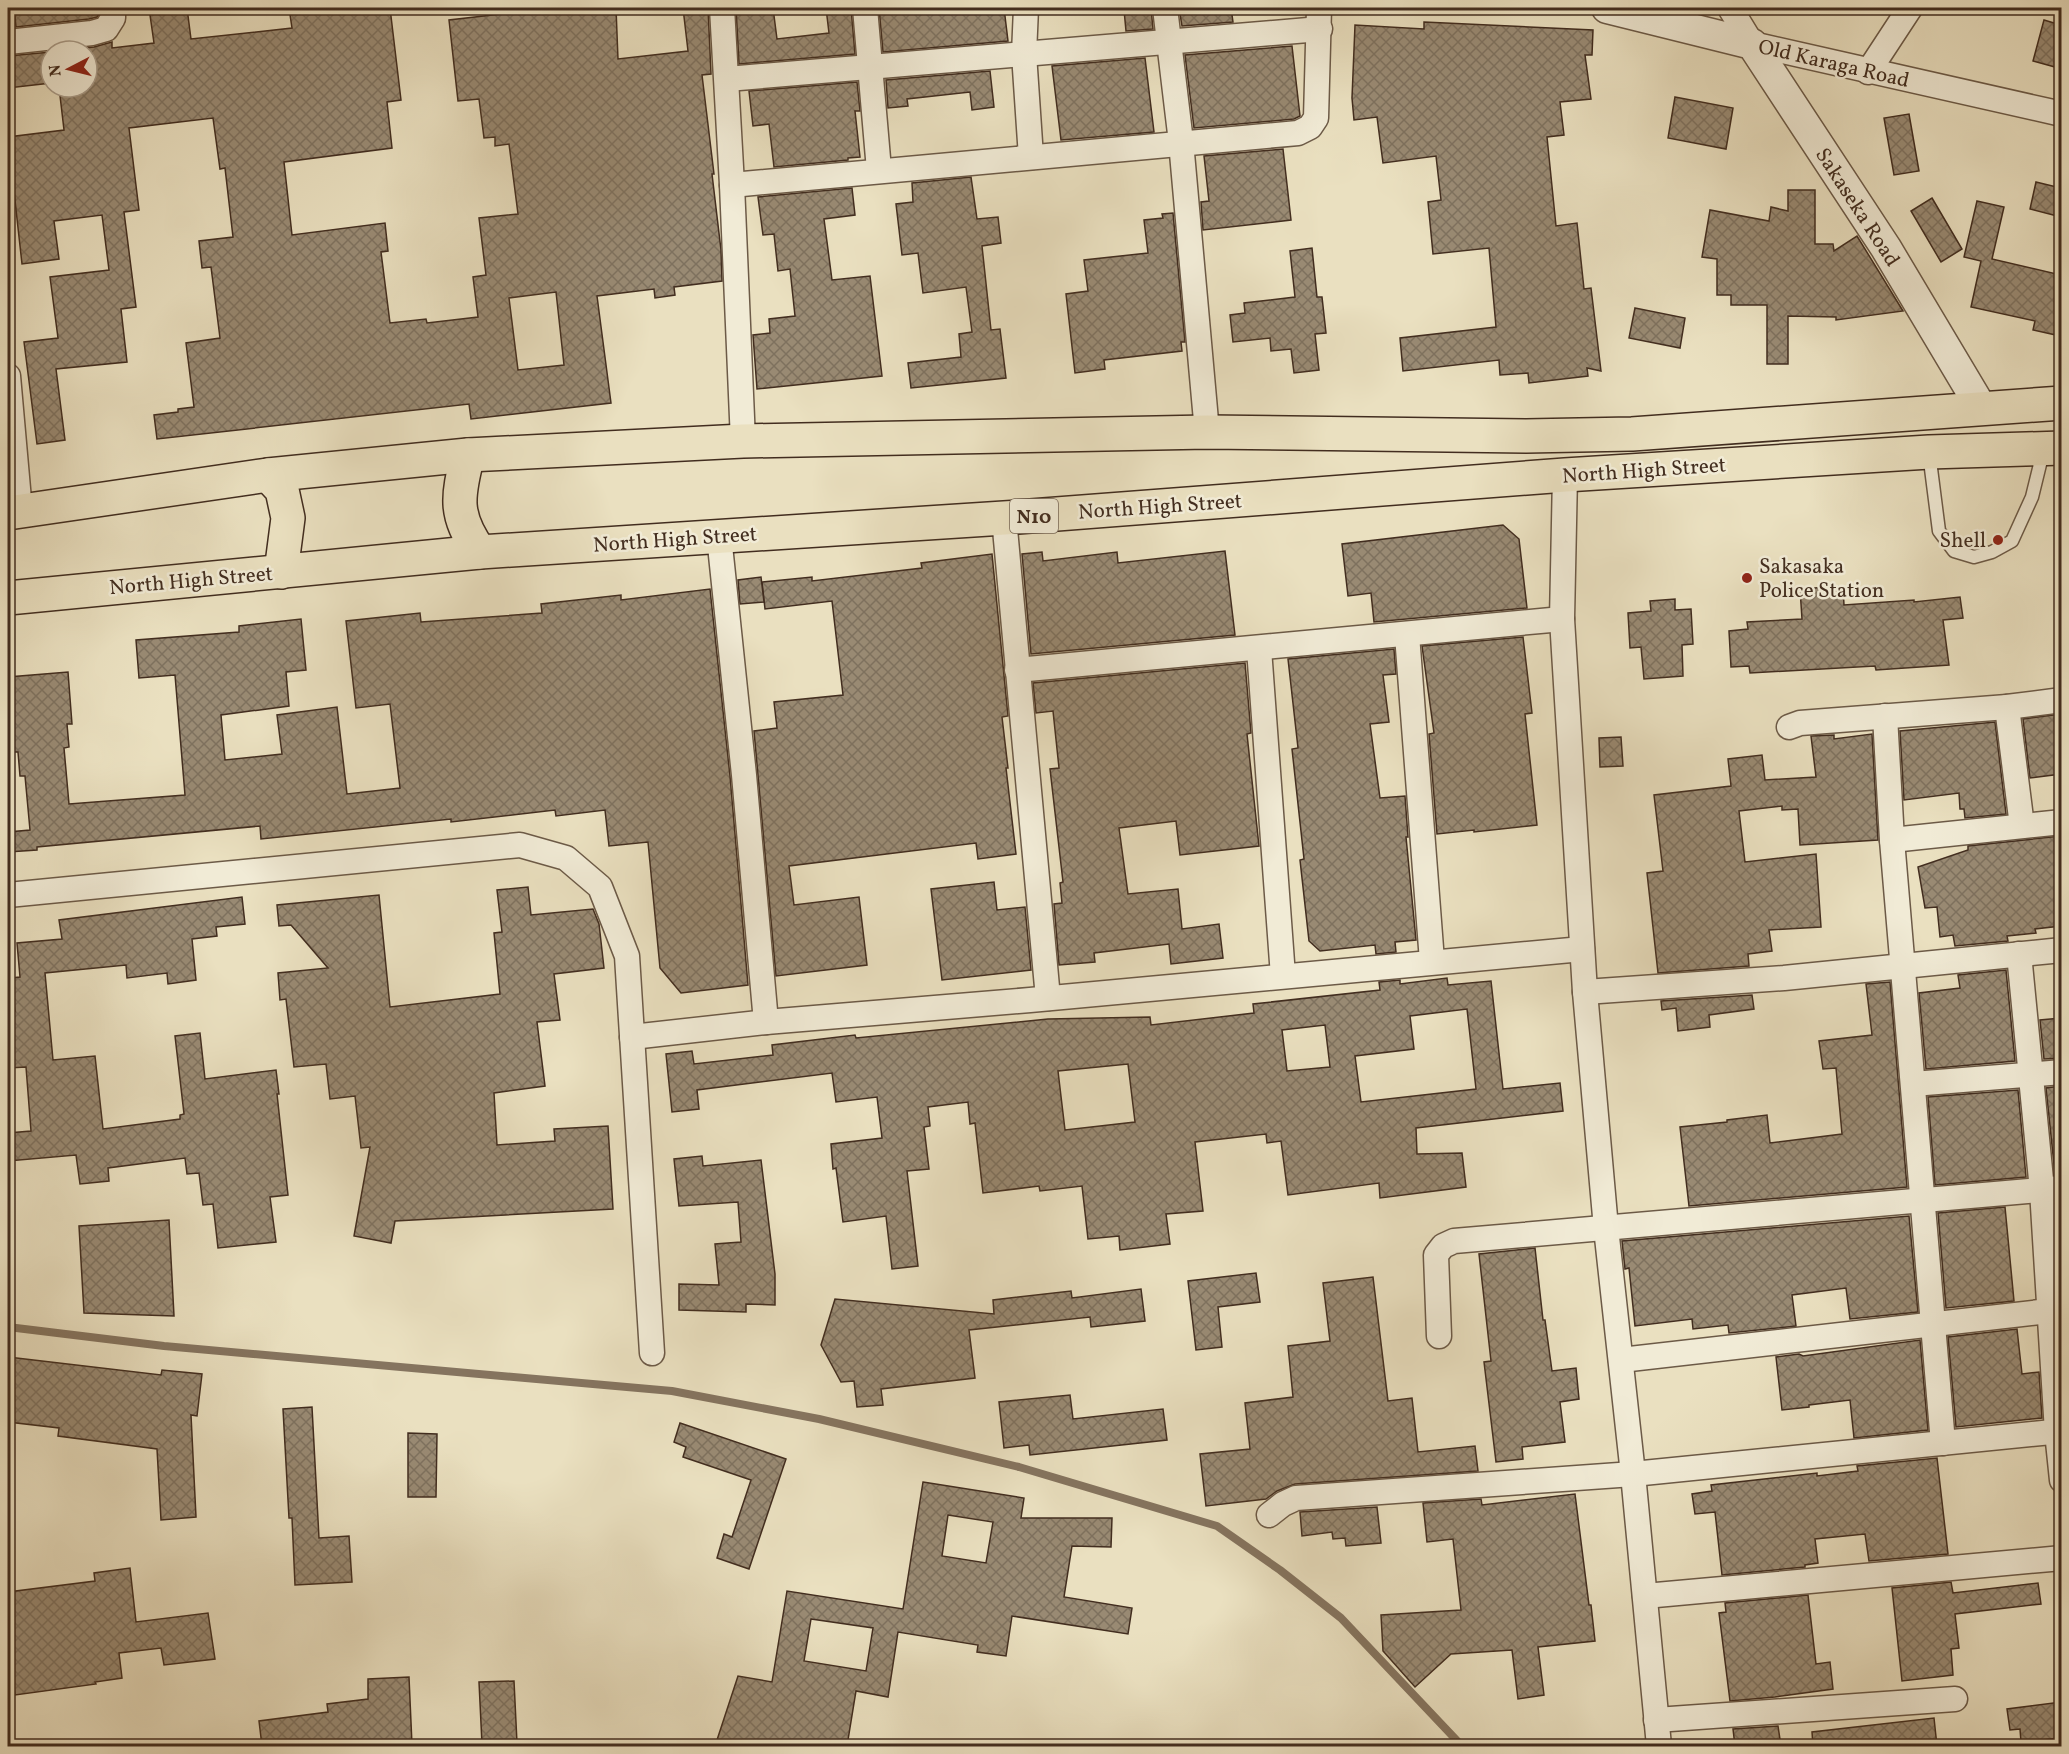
<svg xmlns="http://www.w3.org/2000/svg" width="2069" height="1754" font-family="Vollkorn,serif">
	<style>
		.lines { fill: none; stroke-linecap: round; stroke-linejoin: round }
		.stream { stroke: #85745f; stroke-width: 8 }
		.building { fill: url(#building-cross-hatch); stroke: #422d1f; stroke-width: 1.5; fill-rule: evenodd }
		.service-casing { stroke: #6c5a47; stroke-width: 15 }
		.minor-casing { stroke: #6c5a47; stroke-width: 27 }
		.tertiary-casing { stroke: #6c5a47; stroke-width: 33 }
		.trunk-casing { stroke: #422d1f; stroke-width: 36 }
		.service { stroke: #f1ebd6; stroke-width: 12 }
		.minor { stroke: #f1ebd6; stroke-width: 24 }
		.tertiary { stroke: #f1ebd6; stroke-width: 30 }
		.trunk { stroke: #eae0c0; stroke-width: 33 }
		.poi-dot { fill: #8f2418; stroke: #f1ebd6; stroke-width: 2 }
		.labels { text-anchor: middle; stroke-width: 5; stroke-linejoin: round; paint-order: stroke }
		.shield { fill: #f1ebd6; stroke: #766656; stroke-width: 1.5 }
		.shield-label { font-size: 20px; font-weight: bold; fill: #422d1f }
		.street-label { font-size: 21px; fill: #422d1f; stroke: #f1ebd6 }
		.poi-label { font-size: 21px; fill: #422d1f; stroke: #f1ebd6; text-anchor: end }
	</style>
	<defs>
		<pattern id="building-cross-hatch" width="8" height="8" patternUnits="userSpaceOnUse" patternTransform="scale(1.5)"><rect width="8" height="8" fill="#998a73"/><path d="M0 0l8 8M0 8l8-8" fill="none" stroke="#7e715e"/></pattern>
	</defs>
	<rect width="100%" height="100%" fill="#eae0c0"/>
	<filter id="stains"><feTurbulence type="fractalNoise" baseFrequency=".00333" numOctaves="4"/><feColorMatrix values="0 0 0 0 .2 0 0 0 0 .09 0 0 0 0 .02 0 0 0 .5 -.17"/></filter>
	<radialGradient id="worn" r=".72"><stop offset=".6" stop-color="#630" stop-opacity="0"/><stop offset="1" stop-color="#630" stop-opacity=".3"/></radialGradient>
	<g class="lines">
		<polyline class="stream" points="8,1327 164,1346 672,1391 819,1419 1019,1467 1217,1526 1280,1570 1341,1618 1462,1746"/>
	</g>
	<g class="building">
		<polygon points="14,8 98,8 99,14 97,17 89,19 16,27"/>
		<path d="M149,8H187L191,39L292,28L289,8H390L401,100L387,102L392,148L284,162L292,235L385,223L388,251L381,252L390,323L426,319L427,323L478,317L473,277L486,275L479,218L518,214L509,144L495,146V137L484,138L479,99L458,101L449,20L555,8H616L618,59L688,51L683,8H708L711,74L702,75L714,174H712L721,250L722,281L674,287L675,295L655,298L654,289L597,296L611,403L471,419L469,404L157,439L154,415L178,412V409L194,407L186,343L220,338L211,267L202,268L199,241L233,237L225,168L220,169L213,118L129,128L139,210L124,212L136,307L121,309L127,362L56,369L65,440L37,444L24,342L58,338L50,277L109,270L102,215L54,221L59,259L22,264L8,137L64,130L59,87H87V51H58L94,47L112,42V48L154,43ZM556,292L564,365L518,370L509,298Z"/>
		<polygon points="736,8 773,8 777,39 829,33 826,8 851,8 855,54 739,64"/>
		<polygon points="879,8 1004,8 1008,41 883,52"/>
		<polygon points="1133,8 1151,8 1153,29 1126,31 1124,10 1133,9"/>
		<polygon points="1179,8 1231,8 1233,22 1182,26"/>
		<polygon points="2044,20 2061,25 2061,43 2055,67 2033,61"/>
		<polygon points="1424,22 1593,30 1592,55 1585,55 1591,99 1560,102 1564,135 1547,137 1556,226 1577,223 1584,289 1591,288 1601,371 1587,368 1588,376 1529,383 1528,373 1500,375 1499,360 1403,371 1400,338 1496,327 1489,248 1433,254 1428,202 1441,200 1436,156 1383,163 1377,117 1354,120 1352,98 1355,25 1424,29"/>
		<polygon points="1292,46 1300,116 1294,119 1194,128 1185,55"/>
		<polygon points="51,52 51,83 8,88 8,56"/>
		<polygon points="1145,58 1154,132 1061,140 1052,66"/>
		<polygon points="990,71 994,107 972,110 970,92 907,99 908,106 888,108 886,80"/>
		<polygon points="857,82 860,111 855,111 860,157 848,158 848,160 774,167 769,124 753,126 749,91"/>
		<polygon points="1675,97 1733,108 1726,149 1668,138"/>
		<polygon points="1909,114 1919,171 1894,175 1884,118"/>
		<polygon points="1283,149 1291,220 1203,230 1201,202 1209,201 1204,156"/>
		<polygon points="971,177 977,219 998,217 1001,243 982,246 991,330 1000,329 1006,378 911,388 908,363 961,357 959,334 972,332 966,287 923,293 918,253 902,255 896,204 913,202 912,183"/>
		<polygon points="2036,182 2061,188 2061,217 2030,209"/>
		<polygon points="852,188 855,215 824,219 832,280 870,276 882,376 757,389 753,335 770,333 769,319 795,316 790,269 778,271 774,234 763,235 758,197"/>
		<polygon points="1788,190 1815,190 1815,244 1833,244 1834,251 1857,236 1903,311 1836,320 1836,317 1788,316 1788,364 1767,364 1767,305 1731,305 1731,295 1717,295 1717,259 1702,257 1710,210 1769,221 1771,207 1788,211"/>
		<polygon points="1932,198 1962,249 1941,262 1911,211"/>
		<polygon points="1977,201 2004,207 1992,259 2061,275 2061,313 2056,335 2033,330 2035,321 1971,307 1981,261 1964,257"/>
		<polygon points="1173,213 1185,342 1181,342 1182,351 1104,360 1105,369 1075,373 1066,294 1088,291 1084,260 1148,253 1144,220 1163,218 1162,214"/>
		<polygon points="1312,248 1317,297 1322,297 1326,333 1315,334 1319,370 1294,373 1291,349 1271,351 1270,338 1233,342 1230,315 1245,313 1244,303 1295,297 1290,251"/>
		<polygon points="1635,308 1685,318 1680,348 1629,338"/>
		<polygon points="1503,525 1519,539 1527,608 1374,622 1371,593 1348,596 1342,544"/>
		<polygon points="1225,551 1235,635 1031,654 1022,554 1042,552 1043,561 1117,552 1118,563"/>
		<polygon points="992,554 1008,716 1002,717 1008,768 1006,768 1016,854 978,859 976,843 789,866 794,905 859,897 867,965 776,976 754,731 777,728 774,702 843,695 832,601 765,609 762,582 812,577 812,581 922,568 921,563"/>
		<polygon points="761,577 764,602 740,604 738,580"/>
		<polygon points="1843,586 1844,605 1914,600 1914,602 1960,597 1963,618 1943,620 1949,665 1876,670 1875,666 1750,673 1749,666 1731,667 1729,631 1748,629 1747,622 1802,619 1800,589"/>
		<polygon points="710,589 730,776 748,985 681,993 660,968 648,842 609,846 605,810 556,816 555,810 451,822 451,819 261,839 260,826 37,847 37,850 8,852 8,832 30,830 25,776 20,776 18,752 13,752 11,729 8,729 8,677 68,672 72,724 67,724 69,747 64,748 69,804 185,795 175,675 139,678 136,640 239,632 239,626 301,619 306,670 286,672 289,706 221,715 225,760 282,754 277,715 337,707 347,794 400,788 390,704 356,708 346,621 420,613 421,622 542,613 541,604 621,595 621,600"/>
		<polygon points="1675,599 1675,610 1691,609 1693,644 1682,645 1683,676 1644,679 1641,647 1630,648 1628,613 1651,611 1650,601"/>
		<polygon points="1523,637 1532,713 1525,714 1537,825 1474,832 1474,830 1437,834 1429,734 1434,733 1422,646"/>
		<polygon points="1394,649 1396,674 1383,675 1389,722 1370,724 1380,798 1405,796 1408,837 1406,837 1416,940 1395,942 1396,952 1376,954 1375,945 1320,951 1309,941 1300,860 1304,859 1292,749 1298,748 1288,659"/>
		<polygon points="1245,663 1251,733 1247,734 1259,846 1180,855 1176,821 1119,828 1128,894 1178,889 1182,929 1219,924 1223,958 1171,964 1169,944 1094,953 1095,962 1059,965 1054,904 1062,903 1060,883 1063,882 1050,769 1059,768 1053,711 1036,713 1033,683"/>
		<polygon points="2061,714 2061,774 2030,778 2023,719"/>
		<polygon points="1995,722 2006,814 1965,818 1964,809 1960,809 1959,793 1904,800 1900,731"/>
		<polygon points="1872,734 1878,840 1800,845 1798,809 1782,810 1782,806 1739,811 1745,862 1816,854 1821,927 1769,930 1772,951 1748,954 1749,966 1658,973 1647,873 1663,871 1654,795 1731,786 1728,759 1762,755 1765,780 1816,777 1811,736 1834,735 1834,739"/>
		<polygon points="1621,737 1623,766 1600,767 1599,738"/>
		<polygon points="2061,836 2061,926 2035,929 2036,933 2007,936 2008,941 1955,946 1953,935 1940,937 1937,907 1925,908 1918,867 1968,850 1968,846"/>
		<polygon points="994,882 997,910 1025,907 1031,970 942,980 931,889"/>
		<polygon points="528,887 531,915 593,909 599,924 604,968 554,974 560,1020 537,1022 545,1086 494,1093 497,1145 555,1141 554,1129 608,1126 613,1209 395,1221 391,1243 354,1236 370,1147 361,1148 355,1096 330,1099 326,1064 294,1067 286,999 280,1000 278,973 328,968 291,925 279,926 277,905 379,895 390,1007 500,994 494,933 502,932 497,890"/>
		<polygon points="242,897 245,924 216,927 217,936 192,939 196,980 168,984 167,973 127,978 126,965 45,973 53,1060 95,1056 103,1129 180,1119 180,1115 184,1114 175,1036 200,1033 205,1079 276,1070 279,1094 277,1094 288,1195 270,1197 276,1242 218,1248 213,1204 203,1205 199,1173 187,1174 185,1158 108,1168 109,1181 80,1184 76,1155 8,1161 8,1133 31,1131 26,1067 8,1068 8,1011 15,1011 11,978 20,977 17,943 62,939 59,920"/>
		<polygon points="2006,970 2015,1061 1926,1069 1919,993 1960,988 1958,975"/>
		<path d="M1447,978L1448,985L1491,981L1503,1089L1560,1083L1563,1111L1416,1128L1417,1154L1462,1153L1466,1187L1380,1198L1379,1183L1288,1195L1281,1141L1267,1143L1266,1134L1195,1142L1203,1211L1166,1214L1170,1244L1120,1250L1119,1236L1088,1239L1082,1186L1040,1191L1039,1186L983,1193L975,1123L970,1124L968,1102L928,1107L930,1126L924,1127L929,1169L907,1171L918,1266L892,1269L886,1216L843,1222L836,1168L833,1169L831,1144L882,1138L877,1097L836,1102L832,1073L697,1090L699,1109L672,1112L666,1054L692,1051L694,1064L773,1055L772,1045L855,1035L856,1038L1048,1019L1150,1017L1151,1025L1254,1013L1253,1004L1380,990L1379,982L1400,980V984ZM1467,1009L1476,1089L1361,1102L1355,1056L1414,1049L1410,1016ZM1325,1025L1330,1067L1287,1071L1282,1030ZM1128,1064L1135,1122L1065,1130L1058,1071Z"/>
		<polygon points="1890,982 1907,1187 1689,1206 1680,1127 1727,1122 1727,1120 1767,1115 1770,1143 1842,1134 1836,1068 1823,1069 1819,1041 1872,1035 1866,984"/>
		<polygon points="1752,995 1754,1009 1709,1015 1710,1027 1678,1031 1676,1008 1662,1010 1661,1001"/>
		<polygon points="2061,1018 2061,1058 2044,1059 2040,1020"/>
		<polygon points="2061,1086 2061,1174 2055,1174 2046,1088"/>
		<polygon points="2018,1090 2026,1177 1935,1185 1928,1097"/>
		<polygon points="702,1156 703,1166 761,1160 775,1274 775,1305 746,1304 746,1312 679,1310 679,1284 719,1285 715,1244 741,1242 738,1202 679,1206 674,1159"/>
		<polygon points="2061,1202 2061,1243 2060,1243 2057,1203"/>
		<polygon points="2005,1207 2014,1301 1946,1308 1938,1213"/>
		<polygon points="1909,1216 1918,1312 1850,1319 1846,1288 1792,1295 1796,1326 1729,1333 1728,1325 1693,1329 1692,1319 1635,1326 1629,1268 1625,1269 1622,1241"/>
		<polygon points="169,1220 174,1316 84,1313 79,1226"/>
		<polygon points="1535,1248 1543,1320 1545,1320 1552,1371 1576,1368 1579,1399 1560,1402 1565,1442 1522,1447 1523,1459 1496,1462 1484,1362 1491,1361 1479,1254"/>
		<polygon points="1256,1273 1260,1302 1218,1307 1222,1347 1196,1350 1188,1281"/>
		<polygon points="1373,1277 1388,1401 1412,1398 1418,1452 1475,1446 1478,1471 1295,1484 1277,1491 1266,1499 1206,1506 1200,1454 1250,1449 1245,1403 1293,1397 1288,1346 1330,1341 1323,1283"/>
		<polygon points="1141,1289 1145,1321 1091,1327 1090,1317 969,1330 975,1378 881,1389 883,1405 857,1407 854,1381 841,1382 821,1345 835,1299 994,1314 993,1300 1071,1291 1072,1298"/>
		<polygon points="2017,1329 2022,1374 2039,1372 2042,1418 1956,1427 1948,1337"/>
		<polygon points="1920,1340 1928,1430 1854,1438 1850,1400 1809,1405 1809,1407 1782,1410 1776,1357 1799,1354 1803,1356"/>
		<polygon points="8,1357 161,1375 162,1370 202,1374 197,1416 191,1415 196,1517 161,1520 157,1449 58,1436 59,1428 8,1422"/>
		<polygon points="1070,1395 1073,1419 1163,1409 1167,1440 1030,1455 1029,1445 1004,1448 999,1402"/>
		<polygon points="312,1407 319,1538 349,1536 352,1582 295,1585 292,1518 289,1518 283,1409"/>
		<polygon points="680,1423 786,1459 749,1569 717,1558 724,1534 732,1537 751,1480 683,1457 686,1447 674,1442"/>
		<polygon points="408,1433 437,1434 436,1497 408,1497"/>
		<polygon points="1937,1458 1948,1554 1869,1561 1865,1534 1815,1539 1818,1563 1805,1565 1805,1567 1722,1575 1715,1512 1695,1514 1692,1494 1712,1491 1711,1485 1817,1473 1817,1476 1858,1471 1857,1466"/>
		<path d="M923,1482L1024,1498L1021,1518H1112L1111,1547L1072,1546L1064,1597L1132,1608L1128,1634L1012,1616L1006,1656L977,1652L978,1645L898,1632L888,1697L856,1691L847,1746H715L738,1676L772,1682L787,1591L903,1609ZM948,1515L993,1522L986,1563L942,1556ZM811,1619L873,1628L866,1671L804,1661Z"/>
		<polygon points="1575,1494 1589,1605 1591,1605 1595,1641 1538,1647 1544,1695 1518,1699 1512,1650 1451,1654 1415,1687 1383,1651 1381,1615 1461,1610 1453,1539 1427,1542 1423,1503 1481,1499 1482,1505"/>
		<polygon points="1377,1507 1381,1543 1346,1546 1345,1538 1333,1539 1332,1532 1302,1536 1300,1512"/>
		<polygon points="130,1568 136,1622 208,1613 215,1659 164,1665 161,1648 119,1653 122,1678 95,1682 96,1684 15,1695 8,1643 8,1592 95,1581 94,1573"/>
		<polygon points="1951,1582 1953,1593 2038,1583 2041,1604 1955,1614 1959,1648 1951,1649 1953,1675 1902,1681 1892,1588"/>
		<polygon points="1808,1595 1816,1664 1830,1662 1833,1689 1775,1697 1730,1701 1719,1613 1726,1612 1725,1603"/>
		<polygon points="409,1677 412,1745 370,1746 370,1741 327,1746 262,1746 259,1721 328,1712 327,1704 368,1699 368,1679"/>
		<polygon points="514,1681 517,1743 482,1744 479,1682"/>
		<polygon points="2061,1702 2061,1738 2021,1742 2020,1729 2010,1730 2007,1709"/>
		<polygon points="1934,1718 1937,1746 1813,1746 1812,1732"/>
		<polygon points="1778,1726 1781,1746 1735,1746 1733,1729"/>
	</g>
	<g class="lines">
		<g class="service-casing">
			<polyline id="service" points="1929,453 1939,531 1954,551 1974,557 1992,552 2012,541 2032,497 2043,452"/>
		</g>
		<g class="minor-casing">
			<g id="minor">
				<polyline points="722,8 732,185 743,441"/>
				<polyline points="865,8 879,170"/>
				<polyline points="1026,8 1024,54 1031,157"/>
				<polyline points="1165,8 1181,142 1207,432"/>
				<polyline points="1730,8 1752,44 2062,114"/>
				<polyline points="8,42 92,33 106,29 113,18 113,8"/>
				<polyline points="1868,72 1910,8"/>
				<polyline points="727,79 1320,29"/>
				<polyline points="732,185 1298,133 1310,127 1316,118 1319,8"/>
				<polyline points="8,376 20,511"/>
				<polyline points="1565,475 1562,619 1585,992 1606,1228 1633,1474 1659,1746"/>
				<polyline points="1004,518 1048,998"/>
				<polyline points="719,536 744,775 766,1022"/>
				<polyline points="1407,635 1432,961"/>
				<polyline points="1259,649 1283,976"/>
				<polyline points="1017,670 1562,619"/>
				<polyline points="2007,707 2022,826"/>
				<polyline points="1885,716 1892,840 1943,1443"/>
				<polyline points="1789,727 1800,723 2007,707 2062,700"/>
				<polyline points="1892,840 2062,822"/>
				<polyline points="8,895 520,845 566,858 600,887 627,956 652,1353"/>
				<polyline points="2019,954 2042,1190 2057,1432 2062,1480"/>
				<polyline points="1585,992 1784,978 2062,950"/>
				<polyline points="632,1037 766,1022 1030,1000 1582,949"/>
				<polyline points="1913,1084 2062,1072"/>
				<polyline points="1439,1336 1436,1255 1443,1246 1454,1241 2062,1188"/>
				<polyline points="1621,1360 2049,1311"/>
				<polyline points="1269,1515 1283,1504 1296,1498 1633,1474 2062,1431"/>
				<polyline points="1645,1596 2062,1558"/>
				<polyline points="1656,1720 1955,1699"/>
			</g>
		</g>
		<g class="tertiary-casing">
			<polyline id="tertiary" points="1607,8 1752,44 1886,248 1982,409"/>
		</g>
		<g class="trunk-casing">
			<g id="trunk">
				<path d="M468,455C457,497 454,516 480,552"/>
				<polyline points="268,475 282,490 288,518 281,572"/>
				<polyline points="8,513 268,475 468,455 743,441 1207,432 1526,436 1632,434 2062,403"/>
				<polyline points="8,598 480,552 1004,518 1565,475 1929,452 2062,448"/>
			</g>
		</g>
		<use href="#service" class="service"/>
		<use href="#minor" class="minor"/>
		<use href="#tertiary" class="tertiary"/>
		<use href="#trunk" class="trunk"/>
	</g>
	<g class="poi-dot">
		<circle cx="1998" cy="540" r="6"/>
		<circle cx="1747" cy="578" r="6"/>
	</g>
	<g class="labels">
		<rect class="shield" x="1010" y="499" width="48" height="34" rx="4.5"/>
		<g class="shield-label">
			<text x="1034" y="523">N10</text>
		</g>
		<g class="street-label">
			<text transform="translate(1834 63) rotate(13)" y="7">Old Karaga Road</text>
			<text transform="translate(1858 207) rotate(57)" y="7">Sakaseka Road</text>
			<text transform="translate(1644 470) rotate(-4)" y="7">North High Street</text>
			<text transform="translate(1160 506) rotate(-4)" y="7">North High Street</text>
			<text transform="translate(675 539) rotate(-4)" y="7">North High Street</text>
			<text transform="translate(191 580) rotate(-5)" y="7">North High Street</text>
		</g>
		<g class="poi-label">
			<text x="1986" y="547">Shell</text>
			<text x="1759" y="573" text-anchor="start">Sakasaka<tspan x="1759" dy="24">Police Station</tspan></text>
		</g>
	</g>
	<rect width="2069" height="1754" fill="none" stroke="#eae0c0" stroke-width="30"/>
	<rect x="9" y="9" width="2051" height="1736" fill="none" stroke="#422d1f" stroke-width="3"/>
	<rect x="15" y="15" width="2039" height="1724" fill="none" stroke="#422d1f" stroke-width="1.5"/>
	<g transform="translate(69 69) rotate(263)"><circle r="28" fill="#f1ebd6" stroke="#ab9f8d" stroke-width="1.5"/>
	<path d="M0-4.5L10 22L0 15L-10 22Z" fill="#8f2418"/>
	<text y="-9" font-size="16" font-weight="bold" text-anchor="middle" fill="#422d1f">N</text>
	</g>
	<rect width="100%" height="100%" filter="url(#stains)"/>
	<rect width="100%" height="100%" fill="url(#worn)"/>
</svg>
